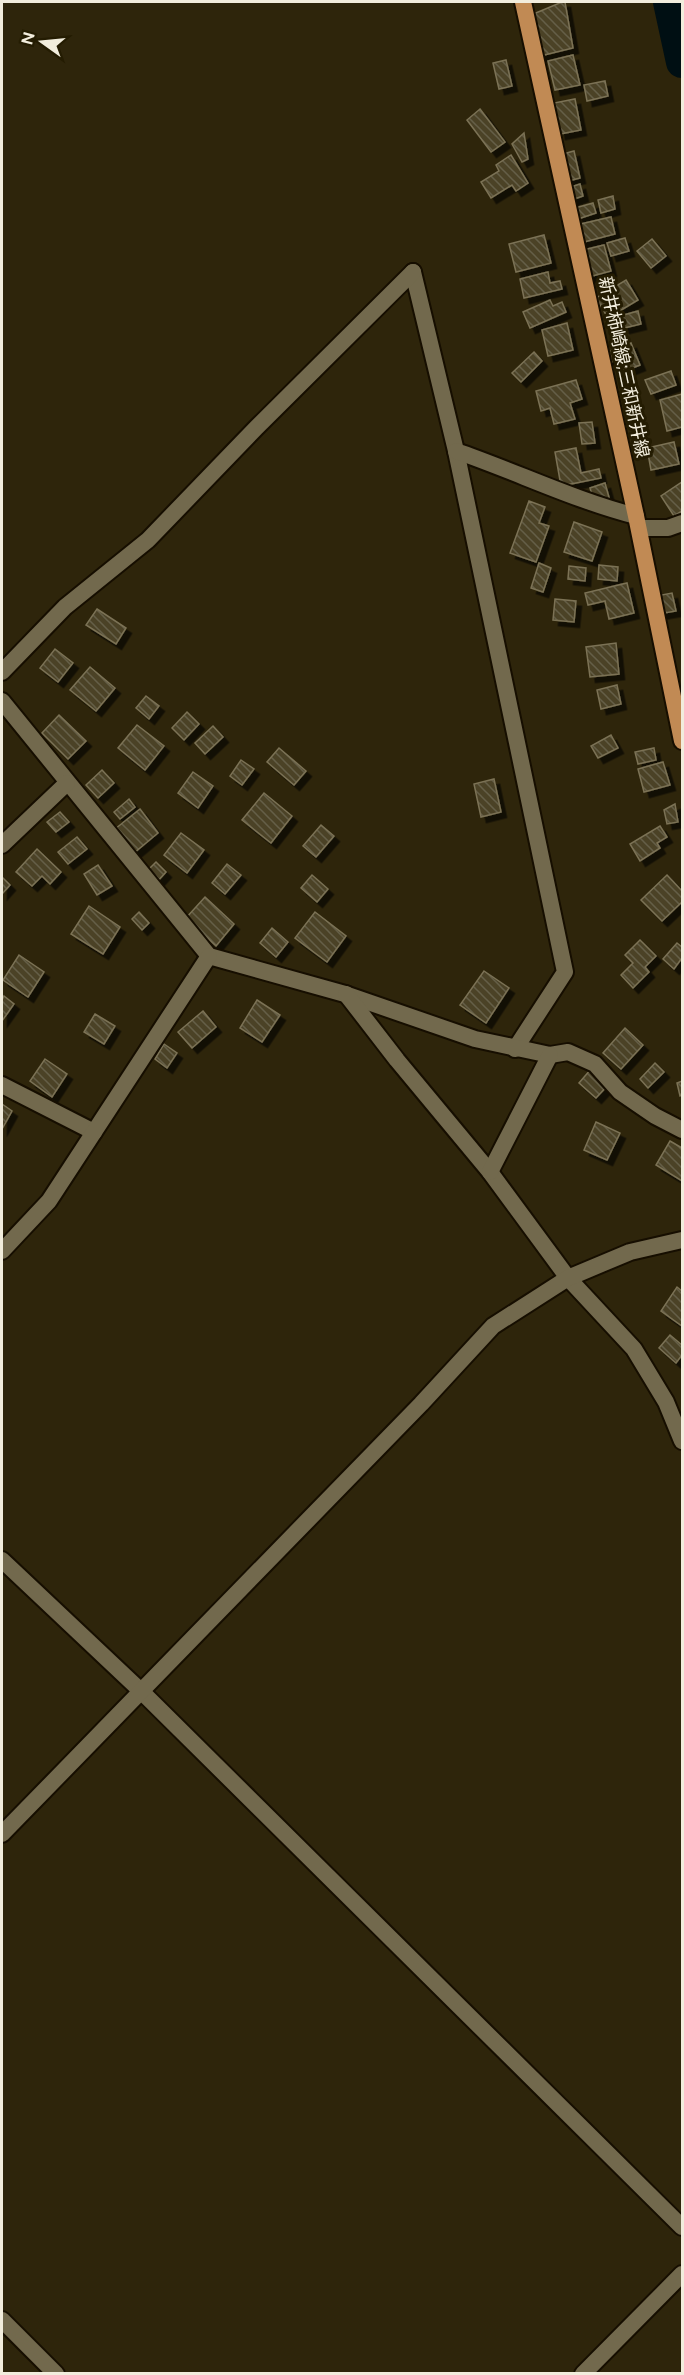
<svg xmlns="http://www.w3.org/2000/svg" width="684" height="2375" font-family="Figtree,'Noto Sans JP',sans-serif">
	<style>
		.lines { fill: none; stroke-linecap: round; stroke-linejoin: round }
		.river { stroke: #000f13; stroke-width: 32 }
		.building { fill: url(#building-back-hatch); stroke: #7b7255; stroke-width: 1.5; filter: url(#shadow) }
		.minor-casing { stroke: #160e00; stroke-width: 20 }
		.tertiary-casing { stroke: #160e00; stroke-width: 20 }
		.primary-casing { stroke: #160e00; stroke-width: 20 }
		.minor { stroke: #72694d; stroke-width: 16 }
		.tertiary { stroke: #72694d; stroke-width: 16 }
		.primary { stroke: #c18a54; stroke-width: 16 }
		.labels { text-anchor: middle; stroke-width: 6; stroke-linejoin: round; paint-order: stroke }
		.street-label { font-size: 18px; fill: #f2eddd; stroke: #241c02 }
	</style>
	<defs>
		<pattern id="building-back-hatch" width="6" height="6" patternUnits="userSpaceOnUse" patternTransform="scale(1.5)"><rect width="6" height="6" fill="#4b4228"/><path d="M-1 5l2 2M0 0l6 6M5-1l2 2" fill="none" stroke="#655e47"/></pattern>
		<filter id="shadow"><feDropShadow dx="5.5" dy="5.5" stdDeviation="0" flood-color="#0009"/></filter>
	</defs>
	<rect width="100%" height="100%" fill="#2e250b"/>
	<g class="lines">
		<polyline class="river" points="669,2 682,62"/>
	</g>
	<g class="building">
		<polygon points="562,2 565,2 573,48 540,56 531,15"/>
		<polygon points="573,55 580,85 555,90 548,61"/>
		<polygon points="506,60 512,86 499,89 493,63"/>
		<polygon points="605,81 608,96 587,101 584,85"/>
		<polygon points="575,99 581,130 560,134 554,103"/>
		<polygon points="480,109 505,142 491,152 467,120"/>
		<polygon points="524,133 528,159 522,162 512,144"/>
		<polygon points="574,151 580,178 565,182 559,155"/>
		<polygon points="511,155 528,183 516,191 512,185 491,198 481,182 499,171 496,165"/>
		<polygon points="580,184 583,196 566,202 562,190"/>
		<polygon points="613,196 615,209 601,213 598,200"/>
		<polygon points="593,203 596,213 578,219 575,208"/>
		<polygon points="611,217 615,234 580,243 576,225"/>
		<polygon points="544,235 551,263 516,272 509,244"/>
		<polygon points="625,238 629,251 611,256 607,243"/>
		<polygon points="652,239 666,256 651,268 637,251"/>
		<polygon points="604,245 611,271 585,278 579,251"/>
		<polygon points="548,272 550,283 560,281 562,289 524,298 520,279"/>
		<polygon points="626,280 638,300 608,318 596,298"/>
		<polygon points="550,300 553,306 562,302 566,312 530,328 523,312"/>
		<polygon points="638,311 641,324 624,328 620,316"/>
		<polygon points="567,323 573,350 548,356 542,330"/>
		<polygon points="631,343 640,365 625,371 620,358 607,364 603,354"/>
		<polygon points="534,352 542,361 521,382 512,373"/>
		<polygon points="671,371 676,385 651,394 645,380"/>
		<polygon points="576,380 582,399 570,403 575,419 554,424 550,408 541,411 536,391"/>
		<polygon points="682,394 682,427 667,431 660,400"/>
		<polygon points="592,422 595,443 582,444 579,423"/>
		<polygon points="674,442 679,464 651,470 647,448"/>
		<polygon points="576,448 581,473 599,469 601,478 561,486 555,452"/>
		<polygon points="682,482 682,511 674,516 661,496"/>
		<polygon points="605,483 610,501 595,505 590,488"/>
		<polygon points="529,501 545,507 539,523 549,526 536,562 510,553"/>
		<polygon points="574,522 602,532 592,561 564,552"/>
		<polygon points="539,563 551,568 543,592 531,588"/>
		<polygon points="599,565 618,567 617,581 598,579"/>
		<polygon points="569,566 586,568 585,581 568,579"/>
		<polygon points="627,583 634,613 609,619 605,601 588,605 585,593"/>
		<polygon points="672,593 676,611 659,614 656,596"/>
		<polygon points="555,599 576,601 574,622 553,620"/>
		<polygon points="97,609 126,628 116,644 86,625"/>
		<polygon points="616,643 619,674 590,677 586,647"/>
		<polygon points="55,649 73,663 58,682 40,668"/>
		<polygon points="90,667 115,688 96,711 70,690"/>
		<polygon points="617,685 621,704 601,709 597,690"/>
		<polygon points="146,696 159,706 149,719 136,708"/>
		<polygon points="187,712 199,724 184,740 172,728"/>
		<polygon points="59,715 86,741 68,759 42,733"/>
		<polygon points="137,725 164,746 145,770 118,748"/>
		<polygon points="213,726 223,737 205,754 195,743"/>
		<polygon points="611,735 618,748 598,758 591,746"/>
		<polygon points="279,748 306,771 294,785 267,762"/>
		<polygon points="654,748 656,760 638,764 635,752"/>
		<polygon points="241,760 254,769 242,785 230,776"/>
		<polygon points="663,762 670,785 644,792 638,769"/>
		<polygon points="102,770 114,783 98,798 86,785"/>
		<polygon points="193,772 213,786 198,808 178,793"/>
		<polygon points="494,779 501,812 481,817 474,784"/>
		<polygon points="264,793 292,816 271,843 242,820"/>
		<polygon points="129,799 135,807 120,819 114,812"/>
		<polygon points="675,804 678,822 667,824 664,810"/>
		<polygon points="140,809 158,833 134,853 115,829"/>
		<polygon points="60,812 69,822 56,832 47,822"/>
		<polygon points="321,825 334,836 316,857 303,846"/>
		<polygon points="660,826 667,837 657,843 660,848 640,861 630,844"/>
		<polygon points="181,833 204,850 187,873 164,855"/>
		<polygon points="77,837 87,849 68,864 58,852"/>
		<polygon points="37,849 61,872 50,884 42,876 32,886 16,872"/>
		<polygon points="156,862 166,872 156,883 145,873"/>
		<polygon points="227,864 241,875 225,894 212,883"/>
		<polygon points="98,865 112,886 97,895 84,874"/>
		<polygon points="312,875 328,889 317,902 301,888"/>
		<polygon points="667,875 682,891 682,902 662,921 641,900"/>
		<polygon points="2,877 10,885 2,894"/>
		<polygon points="205,897 234,924 216,946 186,918"/>
		<polygon points="89,906 120,927 103,954 71,934"/>
		<polygon points="139,912 149,923 142,930 132,919"/>
		<polygon points="315,912 346,936 327,962 295,938"/>
		<polygon points="272,928 288,942 276,957 260,943"/>
		<polygon points="640,940 656,956 645,967 649,972 633,988 621,975 633,963 625,955"/>
		<polygon points="677,943 682,947 682,958 674,969 663,959"/>
		<polygon points="19,955 44,972 28,997 3,980"/>
		<polygon points="484,971 509,988 486,1023 460,1005"/>
		<polygon points="4,996 14,1004 2,1021 2,1000"/>
		<polygon points="257,1000 280,1015 262,1042 240,1028"/>
		<polygon points="203,1011 216,1027 192,1048 178,1032"/>
		<polygon points="95,1014 115,1026 104,1044 84,1032"/>
		<polygon points="625,1028 643,1045 621,1069 603,1053"/>
		<polygon points="164,1044 177,1053 167,1068 155,1059"/>
		<polygon points="45,1059 67,1074 52,1097 30,1081"/>
		<polygon points="655,1063 664,1072 648,1088 640,1079"/>
		<polygon points="591,1069 609,1084 596,1098 579,1083"/>
		<polygon points="682,1081 682,1095 680,1096 677,1083"/>
		<polygon points="2,1104 12,1111 2,1129"/>
		<polygon points="596,1122 620,1133 607,1160 584,1150"/>
		<polygon points="670,1141 682,1148 682,1181 656,1165"/>
		<polygon points="677,1287 682,1291 682,1326 661,1311"/>
		<polygon points="670,1335 682,1345 682,1355 676,1363 659,1348"/>
	</g>
	<g class="lines">
		<g class="minor-casing">
			<g id="minor">
				<polyline points="413,272 456,451 565,972 515,1049"/>
				<path d="M456,451C517,472 574,500 636,516"/>
				<polyline points="639,528 668,528 682,523"/>
				<polyline points="2,672 65,607 148,540 256,428 413,272"/>
				<polyline points="2,701 209,956 345,994 475,1039 550,1055 568,1052 595,1064 620,1092 655,1116 682,1130"/>
				<polyline points="2,845 67,783"/>
				<polyline points="346,994 397,1060 490,1172 568,1278 634,1349 666,1402 682,1441"/>
				<polyline points="2,1085 94,1132"/>
				<polyline points="490,1172 550,1055"/>
				<polyline points="2,1251 49,1201 209,956"/>
				<polyline points="2,1560 142,1692 682,2227"/>
				<polyline points="2,2320 56,2374"/>
				<polyline points="583,2374 682,2274"/>
			</g>
		</g>
		<g class="tertiary-casing">
			<polyline id="tertiary" points="2,1834 421,1404 493,1326 568,1278 630,1252 682,1240"/>
		</g>
		<g class="primary-casing">
			<polyline id="primary" points="523,2 636,516 682,741"/>
		</g>
		<use href="#minor" class="minor"/>
		<use href="#tertiary" class="tertiary"/>
		<use href="#primary" class="primary"/>
	</g>
	<g class="labels">
		<g class="street-label">
			<text transform="translate(624 367) rotate(78)" y="6">新井柿崎線;三和新井線</text>
		</g>
	</g>
	<rect width="684" height="2375" fill="none" stroke="#f2eddd" stroke-width="6"/>
	<g transform="translate(42 42) rotate(285)" stroke="#241c02" stroke-width="4.5" paint-order="stroke">
	<path d="M0-4.5L10 22L0 15L-10 22Z" fill="#f2eddd"/>
	<text y="-9" font-size="16" font-weight="bold" text-anchor="middle" fill="#f2eddd">N</text>
	</g>
</svg>
